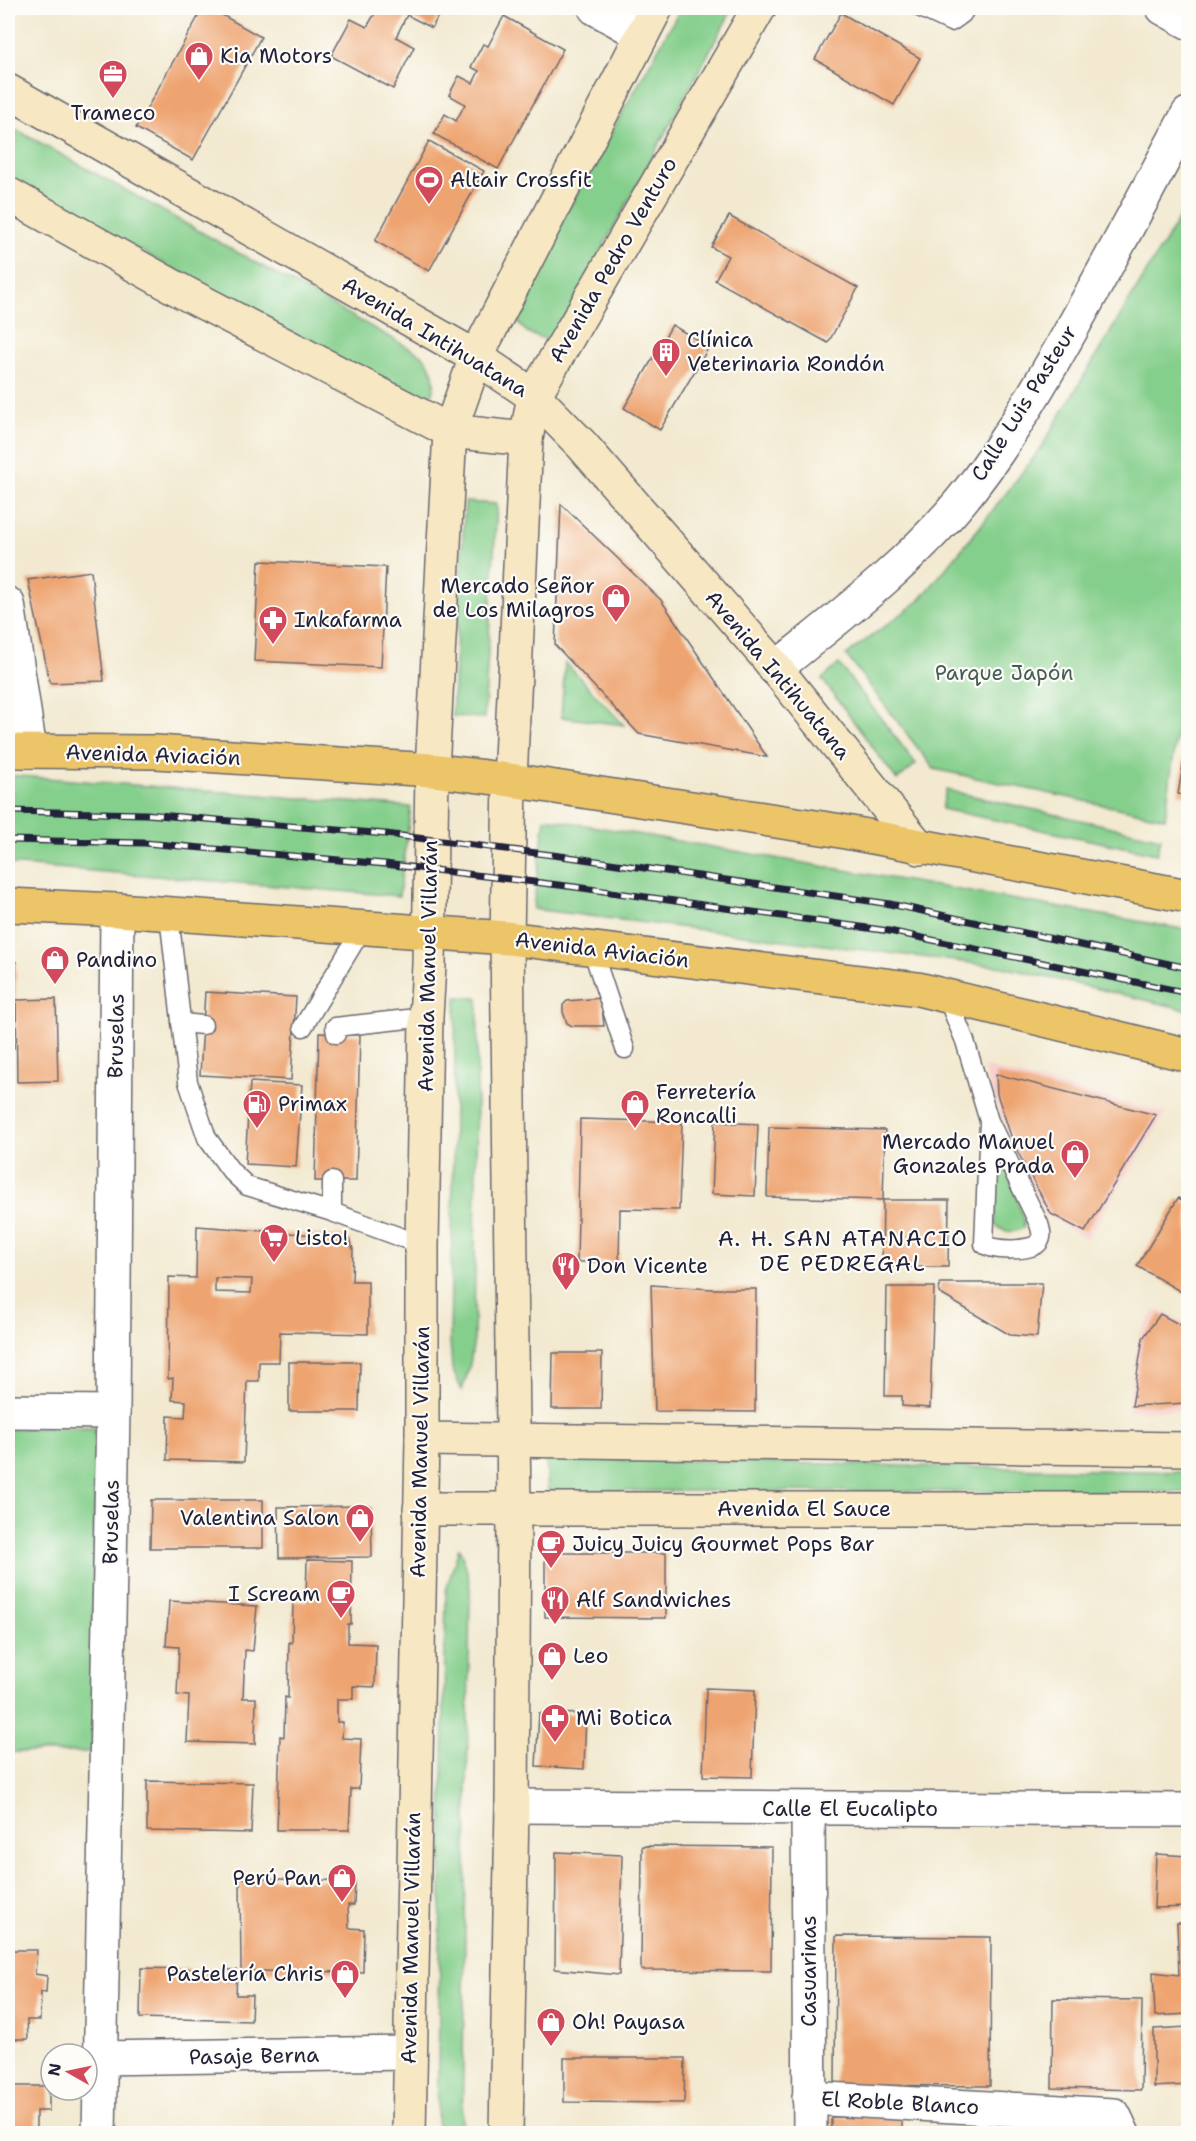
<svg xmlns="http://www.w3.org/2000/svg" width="1196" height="2141" font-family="'Shantell Sans',sans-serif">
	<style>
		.built { fill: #f7d0cf }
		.green { fill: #85cf8c; stroke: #547864; stroke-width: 1.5 }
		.building { fill: #eea471; fill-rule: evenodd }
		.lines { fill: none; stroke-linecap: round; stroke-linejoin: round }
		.lane-casing { stroke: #6b686f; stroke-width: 21 }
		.street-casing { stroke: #6b686f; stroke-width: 36 }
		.secondary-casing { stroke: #6b686f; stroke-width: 36 }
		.primary-casing { stroke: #6b686f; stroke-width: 36 }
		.lane { stroke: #fff; stroke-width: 18 }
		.street { stroke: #fff; stroke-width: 33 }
		.secondary { stroke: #f7e8c3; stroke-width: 33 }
		.primary { stroke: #ecc569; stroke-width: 33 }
		.rail-casing { stroke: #22223b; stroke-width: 7 }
		.rail { stroke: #fdfcf7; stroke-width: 4.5; stroke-dasharray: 14; stroke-linecap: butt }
		.labels { text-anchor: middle; stroke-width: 4.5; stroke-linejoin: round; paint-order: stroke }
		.poi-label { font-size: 21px; fill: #22223b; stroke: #fdfcf7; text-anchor: start }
		.street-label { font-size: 21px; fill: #22223b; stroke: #fdfcf7 }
		.park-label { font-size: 21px; fill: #455f57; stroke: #fdfcf7 }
		.neighbourhood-label { font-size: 22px; letter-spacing: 1.5px; fill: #22223b; stroke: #fdfcf7 }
	</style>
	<rect width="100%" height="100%" fill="#fdfcf7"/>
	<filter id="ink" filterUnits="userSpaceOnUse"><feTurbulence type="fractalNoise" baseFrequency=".0167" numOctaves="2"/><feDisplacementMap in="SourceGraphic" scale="12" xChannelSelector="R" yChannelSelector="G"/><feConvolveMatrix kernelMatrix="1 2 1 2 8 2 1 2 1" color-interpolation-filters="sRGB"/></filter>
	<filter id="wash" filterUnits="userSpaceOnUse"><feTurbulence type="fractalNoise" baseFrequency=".008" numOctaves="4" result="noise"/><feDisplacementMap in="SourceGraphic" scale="24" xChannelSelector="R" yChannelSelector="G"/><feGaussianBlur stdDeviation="1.35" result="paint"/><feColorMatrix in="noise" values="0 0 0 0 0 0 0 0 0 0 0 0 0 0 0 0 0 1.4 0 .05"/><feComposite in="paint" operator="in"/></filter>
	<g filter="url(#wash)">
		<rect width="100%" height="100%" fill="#f2e9d0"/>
		<g class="built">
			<polygon points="983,1067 1166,1113 1086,1239 1045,1214 1006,1129"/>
			<polygon points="1157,1309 1188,1325 1188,1409 1127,1412 1140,1334"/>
		</g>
		<g class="green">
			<path d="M681,8H733L557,332L547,339C527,336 514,325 515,305Z"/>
			<path d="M8,125L422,355C435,368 443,397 418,403L8,178Z"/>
			<polygon points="1188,203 1188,652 1165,818 934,769 846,655 919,601 975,533 1039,451"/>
			<polygon points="465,502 497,504 484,718 452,716"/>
			<polygon points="565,662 624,725 561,717"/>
			<polygon points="839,664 916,764 897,780 822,679"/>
			<polygon points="8,775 411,807 399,896 8,864"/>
			<polygon points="946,790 1161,838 1157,854 942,809"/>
			<polygon points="545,818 1188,930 1188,1010 1003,967 533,909"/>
			<polygon points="456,997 478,998 474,1340 469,1369 462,1390 452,1369 450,1341"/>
			<path d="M1003,1167L1008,1171L1024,1220V1227C1015,1234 1001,1233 995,1223V1176L999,1168Z"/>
			<polygon points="8,1428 95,1428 92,1752 8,1752"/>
			<polygon points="546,1458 1188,1472 1188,1492 548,1491"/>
			<polygon points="459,1548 466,1566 470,1589 462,2133 437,2134 446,1590"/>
		</g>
		<g id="blocks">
			<g class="building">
				<polygon points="203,8 210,8 261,37 193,160 136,128"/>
				<polygon points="378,8 442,8 432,28 407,15 396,37 414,47 393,89 331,56 351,19 367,27"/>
				<polygon points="841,13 920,58 894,105 815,59"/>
				<polygon points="504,16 563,49 498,169 434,134 445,114 456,121 465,104 449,95 459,76 473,83 479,71 471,67 483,44 488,46"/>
				<polygon points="429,141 484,171 429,271 375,241"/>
				<polygon points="729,216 858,288 828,343 715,280 728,256 711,247"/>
				<polygon points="672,325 709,347 660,430 624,408"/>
				<polygon points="561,504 661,600 767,757 639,734 555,645"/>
				<polygon points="259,561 386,567 381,667 254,661"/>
				<polygon points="91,571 104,681 50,683 28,580"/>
				<polygon points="1187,742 1188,742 1188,796 1178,794"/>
				<polygon points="8,962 16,962 14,1048 8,1047"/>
				<polygon points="205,992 296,997 291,1080 200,1075"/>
				<polygon points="601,998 604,1026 572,1026 567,1023 563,1012 563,1005 567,1001"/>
				<polygon points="56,999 58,1081 17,1082 16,1000"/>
				<polygon points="319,1033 360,1035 356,1181 315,1181"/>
				<polygon points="996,1074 1156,1115 1085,1232 1051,1214 1014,1145 997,1094"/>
				<polygon points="250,1082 302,1085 296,1167 245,1164"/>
				<polygon points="580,1119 682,1122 679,1210 620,1209 619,1262 577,1262"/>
				<polygon points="715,1122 758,1124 755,1196 712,1194"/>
				<polygon points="769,1127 885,1130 883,1200 767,1197"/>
				<polygon points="1178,1198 1188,1203 1188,1296 1137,1266"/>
				<polygon points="883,1200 949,1200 948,1267 882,1267"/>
				<path d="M197,1226L342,1237L349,1239L353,1249L352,1281H368V1334L280,1332L279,1362H259V1381H247L244,1462L167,1460L168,1416L185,1417L186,1401L172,1400L173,1378L168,1379L169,1277L196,1278ZM215,1278L252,1279L251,1293L215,1292Z"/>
				<polygon points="940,1283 1042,1283 1037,1337 1010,1335 939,1293"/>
				<polygon points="651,1285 712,1289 756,1289 755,1412 655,1411"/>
				<polygon points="887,1287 934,1287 930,1408 902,1406 902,1396 885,1396"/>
				<polygon points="1160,1314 1188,1329 1188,1403 1132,1406 1143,1338"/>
				<polygon points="553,1353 602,1353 601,1409 552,1409"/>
				<polygon points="289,1362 360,1362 359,1411 289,1411"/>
				<polygon points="151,1500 263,1500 263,1548 150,1548"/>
				<polygon points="371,1506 372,1557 279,1558 278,1507"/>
				<polygon points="545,1553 666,1553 666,1618 545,1617"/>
				<polygon points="307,1560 352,1561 351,1624 348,1624 348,1643 376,1644 375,1687 353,1686 353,1699 337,1699 337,1722 343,1722 342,1738 361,1739 359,1789 351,1789 349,1830 277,1830 280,1736 284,1737 285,1697 288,1698 289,1642 292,1643 293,1601 306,1601"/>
				<polygon points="169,1601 257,1606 253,1651 245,1650 243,1698 256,1698 255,1744 187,1742 189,1696 177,1695 179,1647 166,1646"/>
				<polygon points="706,1688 755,1690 752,1777 703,1776"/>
				<polygon points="539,1713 586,1714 584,1769 536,1766"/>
				<polygon points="147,1781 253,1783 251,1833 147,1831"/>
				<polygon points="642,1846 772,1847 771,1971 641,1970"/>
				<polygon points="556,1852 622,1855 619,1975 555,1969"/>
				<polygon points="1156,1854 1188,1856 1188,1907 1154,1908"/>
				<polygon points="240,1878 355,1881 354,1905 348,1905 349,1928 364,1929 363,1972 241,1971"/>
				<polygon points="1177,1923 1188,1923 1188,2014 1155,2016 1153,1972 1179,1975"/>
				<polygon points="836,1936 991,1937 990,2086 835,2085"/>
				<polygon points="8,1950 37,1950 35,1974 47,1976 46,1993 41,1992 40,2020 27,2020 28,2039 8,2039"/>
				<polygon points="141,1968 237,1970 236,1995 252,1995 251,2021 140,2018"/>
				<polygon points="1053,1999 1142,2000 1141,2090 1052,2088"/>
				<polygon points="1188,2027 1188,2085 1154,2087 1154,2029"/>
				<polygon points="564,2058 685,2058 684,2103 564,2102"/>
				<polygon points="8,2086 49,2086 49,2111 36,2111 36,2134 8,2134"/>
				<rect x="831" y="2117" width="71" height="17"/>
			</g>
		</g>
	</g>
	<g filter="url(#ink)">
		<use href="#blocks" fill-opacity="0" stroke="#6b686f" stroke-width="1.5"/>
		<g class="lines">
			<g class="lane-casing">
				<g id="lane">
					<polyline points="921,8 951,22 962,14 966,8"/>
					<polyline points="169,915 188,1082 207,1138 231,1171 247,1186 332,1212"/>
					<polyline points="592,949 625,1049"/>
					<path d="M946,995L965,1041L989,1121L1039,1224C1041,1231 1043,1236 1039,1242C1032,1252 992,1251 984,1244L989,1121"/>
					<polyline points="181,1023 203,1025"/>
					<polyline points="303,1027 362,929"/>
					<polyline points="336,1034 335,1027 426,1017"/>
					<polyline points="332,1181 332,1212 422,1245"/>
				</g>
			</g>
			<g class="street-casing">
				<g id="street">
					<polyline points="595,8 641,34"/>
					<polyline points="1163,8 1188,22"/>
					<polyline points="8,604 30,751"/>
					<path d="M775,669C839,617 907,566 960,502C999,455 1029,403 1060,350C1104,272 1146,193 1188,114"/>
					<polyline points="8,1411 113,1412"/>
					<polyline points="512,1806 1188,1810"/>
					<polyline points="808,1809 810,2134"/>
					<polyline points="100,2058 409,2053"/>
					<polyline points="809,2098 1114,2115 1123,2134"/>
					<polyline points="99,2134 113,1412 117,910"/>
				</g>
			</g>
			<g class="secondary-casing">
				<g id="secondary">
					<polyline points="8,91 476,357 534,396 582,445 765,655 920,848"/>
					<polyline points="8,194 183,292 450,431 526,439"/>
					<polyline points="422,1439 1188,1449"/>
					<polyline points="420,1509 1188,1509"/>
					<polyline points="409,2134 422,1439 422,1245 426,1017 429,965 432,770 450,431 476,357 656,8"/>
					<polyline points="506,2134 512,1806 514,1509 507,938 510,780 526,439 534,396 759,8"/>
				</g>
			</g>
			<g class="primary-casing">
				<g id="primary">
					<polyline points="8,751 156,752 432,770 510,780 835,830 1188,896"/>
					<polyline points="8,905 117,910 507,938 918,989 1188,1055"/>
				</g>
			</g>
			<use href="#lane" class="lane"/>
			<use href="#street" class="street"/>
			<use href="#secondary" class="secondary"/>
			<use href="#primary" class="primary"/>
			<g class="rail-casing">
				<g id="rail">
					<polyline points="8,811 146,814 386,834 576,858 890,904 1188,968"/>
					<polyline points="8,840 145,843 385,864 575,887 889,931 1188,993"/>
				</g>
			</g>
			<use href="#rail" class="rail"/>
		</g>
	</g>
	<defs>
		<g id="shop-pin" transform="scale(1.5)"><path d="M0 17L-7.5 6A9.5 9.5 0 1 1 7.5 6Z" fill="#d1495b" stroke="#fdfcf7"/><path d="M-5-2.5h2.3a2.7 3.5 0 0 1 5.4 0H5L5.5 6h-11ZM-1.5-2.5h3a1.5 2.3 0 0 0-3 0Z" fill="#fff"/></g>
		<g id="office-pin" transform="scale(1.5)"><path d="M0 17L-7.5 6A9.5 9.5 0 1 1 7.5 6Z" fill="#d1495b" stroke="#fdfcf7"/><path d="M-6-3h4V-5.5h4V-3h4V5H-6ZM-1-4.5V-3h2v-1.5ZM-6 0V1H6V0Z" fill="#fff"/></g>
		<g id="stadium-pin" transform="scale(1.5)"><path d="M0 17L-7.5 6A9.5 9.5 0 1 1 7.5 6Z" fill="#d1495b" stroke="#fdfcf7"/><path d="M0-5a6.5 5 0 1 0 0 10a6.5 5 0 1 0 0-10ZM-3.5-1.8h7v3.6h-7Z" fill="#fff"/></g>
		<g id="building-pin" transform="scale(1.5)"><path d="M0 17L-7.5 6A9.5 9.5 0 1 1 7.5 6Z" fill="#d1495b" stroke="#fdfcf7"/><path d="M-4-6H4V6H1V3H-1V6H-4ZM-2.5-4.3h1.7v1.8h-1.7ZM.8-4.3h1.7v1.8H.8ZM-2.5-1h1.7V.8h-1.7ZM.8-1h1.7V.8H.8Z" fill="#fff"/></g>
		<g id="pharmacy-pin" transform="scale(1.5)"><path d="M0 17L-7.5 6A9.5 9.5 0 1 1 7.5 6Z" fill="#d1495b" stroke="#fdfcf7"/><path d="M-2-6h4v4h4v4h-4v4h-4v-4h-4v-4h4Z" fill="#fff"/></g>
		<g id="fuel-pin" transform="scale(1.5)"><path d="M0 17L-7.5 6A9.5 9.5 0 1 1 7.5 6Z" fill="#d1495b" stroke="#fdfcf7"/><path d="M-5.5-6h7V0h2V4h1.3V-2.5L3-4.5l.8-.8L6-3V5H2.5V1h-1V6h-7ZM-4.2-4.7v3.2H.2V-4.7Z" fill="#fff"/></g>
		<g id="supermarket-pin" transform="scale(1.5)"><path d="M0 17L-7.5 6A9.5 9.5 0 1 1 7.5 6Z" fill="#d1495b" stroke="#fdfcf7"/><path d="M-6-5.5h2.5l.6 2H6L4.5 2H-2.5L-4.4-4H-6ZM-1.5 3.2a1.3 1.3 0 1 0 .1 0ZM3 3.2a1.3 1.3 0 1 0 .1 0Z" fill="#fff"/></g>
		<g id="restaurant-pin" transform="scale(1.5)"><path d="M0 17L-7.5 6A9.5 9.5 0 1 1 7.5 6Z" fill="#d1495b" stroke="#fdfcf7"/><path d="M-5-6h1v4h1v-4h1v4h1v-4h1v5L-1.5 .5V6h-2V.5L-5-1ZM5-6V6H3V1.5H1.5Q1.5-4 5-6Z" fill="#fff"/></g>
		<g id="cafe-pin" transform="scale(1.5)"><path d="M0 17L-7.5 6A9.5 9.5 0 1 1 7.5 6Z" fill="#d1495b" stroke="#fdfcf7"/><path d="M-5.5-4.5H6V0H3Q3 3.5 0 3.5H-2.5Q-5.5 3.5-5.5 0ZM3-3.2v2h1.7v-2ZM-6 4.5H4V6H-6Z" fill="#fff"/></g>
	</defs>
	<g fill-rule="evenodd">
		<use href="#shop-pin" x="199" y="56"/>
		<use href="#office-pin" x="113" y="74"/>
		<use href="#stadium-pin" x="429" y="180"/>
		<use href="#building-pin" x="666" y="352"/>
		<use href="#shop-pin" x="616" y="598"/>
		<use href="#pharmacy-pin" x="273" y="620"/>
		<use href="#shop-pin" x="55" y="960"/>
		<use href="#fuel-pin" x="257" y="1104"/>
		<use href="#shop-pin" x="635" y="1104"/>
		<use href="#shop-pin" x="1075" y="1154"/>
		<use href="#supermarket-pin" x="274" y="1238"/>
		<use href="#restaurant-pin" x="566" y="1266"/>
		<use href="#shop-pin" x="360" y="1518"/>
		<use href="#cafe-pin" x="551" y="1544"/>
		<use href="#cafe-pin" x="341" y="1594"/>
		<use href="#restaurant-pin" x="555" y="1600"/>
		<use href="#shop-pin" x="552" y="1656"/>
		<use href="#pharmacy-pin" x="555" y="1718"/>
		<use href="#shop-pin" x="342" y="1878"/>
		<use href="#shop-pin" x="345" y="1974"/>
		<use href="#shop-pin" x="551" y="2022"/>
	</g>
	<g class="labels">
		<g class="poi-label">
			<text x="220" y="63">Kia Motors</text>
			<text x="113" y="120" text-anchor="middle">Trameco</text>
			<text x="450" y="187">Altair Crossfit</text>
			<text x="687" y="347">Clínica<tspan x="687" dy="24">Veterinaria Rondón</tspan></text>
			<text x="595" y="593" text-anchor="end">Mercado Señor<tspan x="595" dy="24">de Los Milagros</tspan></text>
			<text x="294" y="627">Inkafarma</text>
			<text x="76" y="967">Pandino</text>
			<text x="656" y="1099">Ferretería<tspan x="656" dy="24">Roncalli</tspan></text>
			<text x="278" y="1111">Primax</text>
			<text x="1054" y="1149" text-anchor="end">Mercado Manuel<tspan x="1054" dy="24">Gonzales Prada</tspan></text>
			<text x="295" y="1245">Listo!</text>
			<text x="587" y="1273">Don Vicente</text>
			<text x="339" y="1525" text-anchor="end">Valentina Salon</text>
			<text x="572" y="1551">Juicy Juicy Gourmet Pops Bar</text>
			<text x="320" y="1601" text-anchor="end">I Scream</text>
			<text x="576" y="1607">Alf Sandwiches</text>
			<text x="573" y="1663">Leo</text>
			<text x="576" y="1725">Mi Botica</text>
			<text x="321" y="1885" text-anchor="end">Perú Pan</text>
			<text x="324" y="1981" text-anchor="end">Pastelería Chris</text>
			<text x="572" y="2029">Oh! Payasa</text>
		</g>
		<g class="street-label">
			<text transform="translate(613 260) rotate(-60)" y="7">Avenida Pedro Venturo</text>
			<text transform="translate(435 337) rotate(31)" y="7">Avenida Intihuatana</text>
			<text transform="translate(1024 403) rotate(-58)" y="7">Calle Luis Pasteur</text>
			<text transform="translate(778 675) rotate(50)" y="7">Avenida Intihuatana</text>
			<text transform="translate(153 755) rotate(2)" y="7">Avenida Aviación</text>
			<text transform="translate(602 950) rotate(7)" y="7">Avenida Aviación</text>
			<text transform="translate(428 966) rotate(-89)" y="7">Avenida Manuel Villarán</text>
			<text transform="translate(116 1036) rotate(-89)" y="7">Bruselas</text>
			<text transform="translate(420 1452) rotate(-89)" y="7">Avenida Manuel Villarán</text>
			<text x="804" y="1516">Avenida El Sauce</text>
			<text transform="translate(111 1522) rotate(-89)" y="7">Bruselas</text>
			<text x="850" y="1816">Calle El Eucalipto</text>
			<text transform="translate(411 1938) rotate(-89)" y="7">Avenida Manuel Villarán</text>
			<text transform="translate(809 1971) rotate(-90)" y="7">Casuarinas</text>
			<text transform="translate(254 2056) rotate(-1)" y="7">Pasaje Berna</text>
			<text transform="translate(900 2103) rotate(3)" y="7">El Roble Blanco</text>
		</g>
		<g class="park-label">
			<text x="1004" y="680">Parque Japón</text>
		</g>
		<g class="neighbourhood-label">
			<text x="843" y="1246">A. H. SAN ATANACIO<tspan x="843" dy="25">DE PEDREGAL</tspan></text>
		</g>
	</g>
	<rect width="1196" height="2141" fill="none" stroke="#fdfcf7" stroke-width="30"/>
	<g transform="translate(69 2072) rotate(279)"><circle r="28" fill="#fdfcf7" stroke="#a5a5ac" stroke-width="1.5"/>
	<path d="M0-4.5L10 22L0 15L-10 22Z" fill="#d1495b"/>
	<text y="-9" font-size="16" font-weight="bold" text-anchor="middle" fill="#22223b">N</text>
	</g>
</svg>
